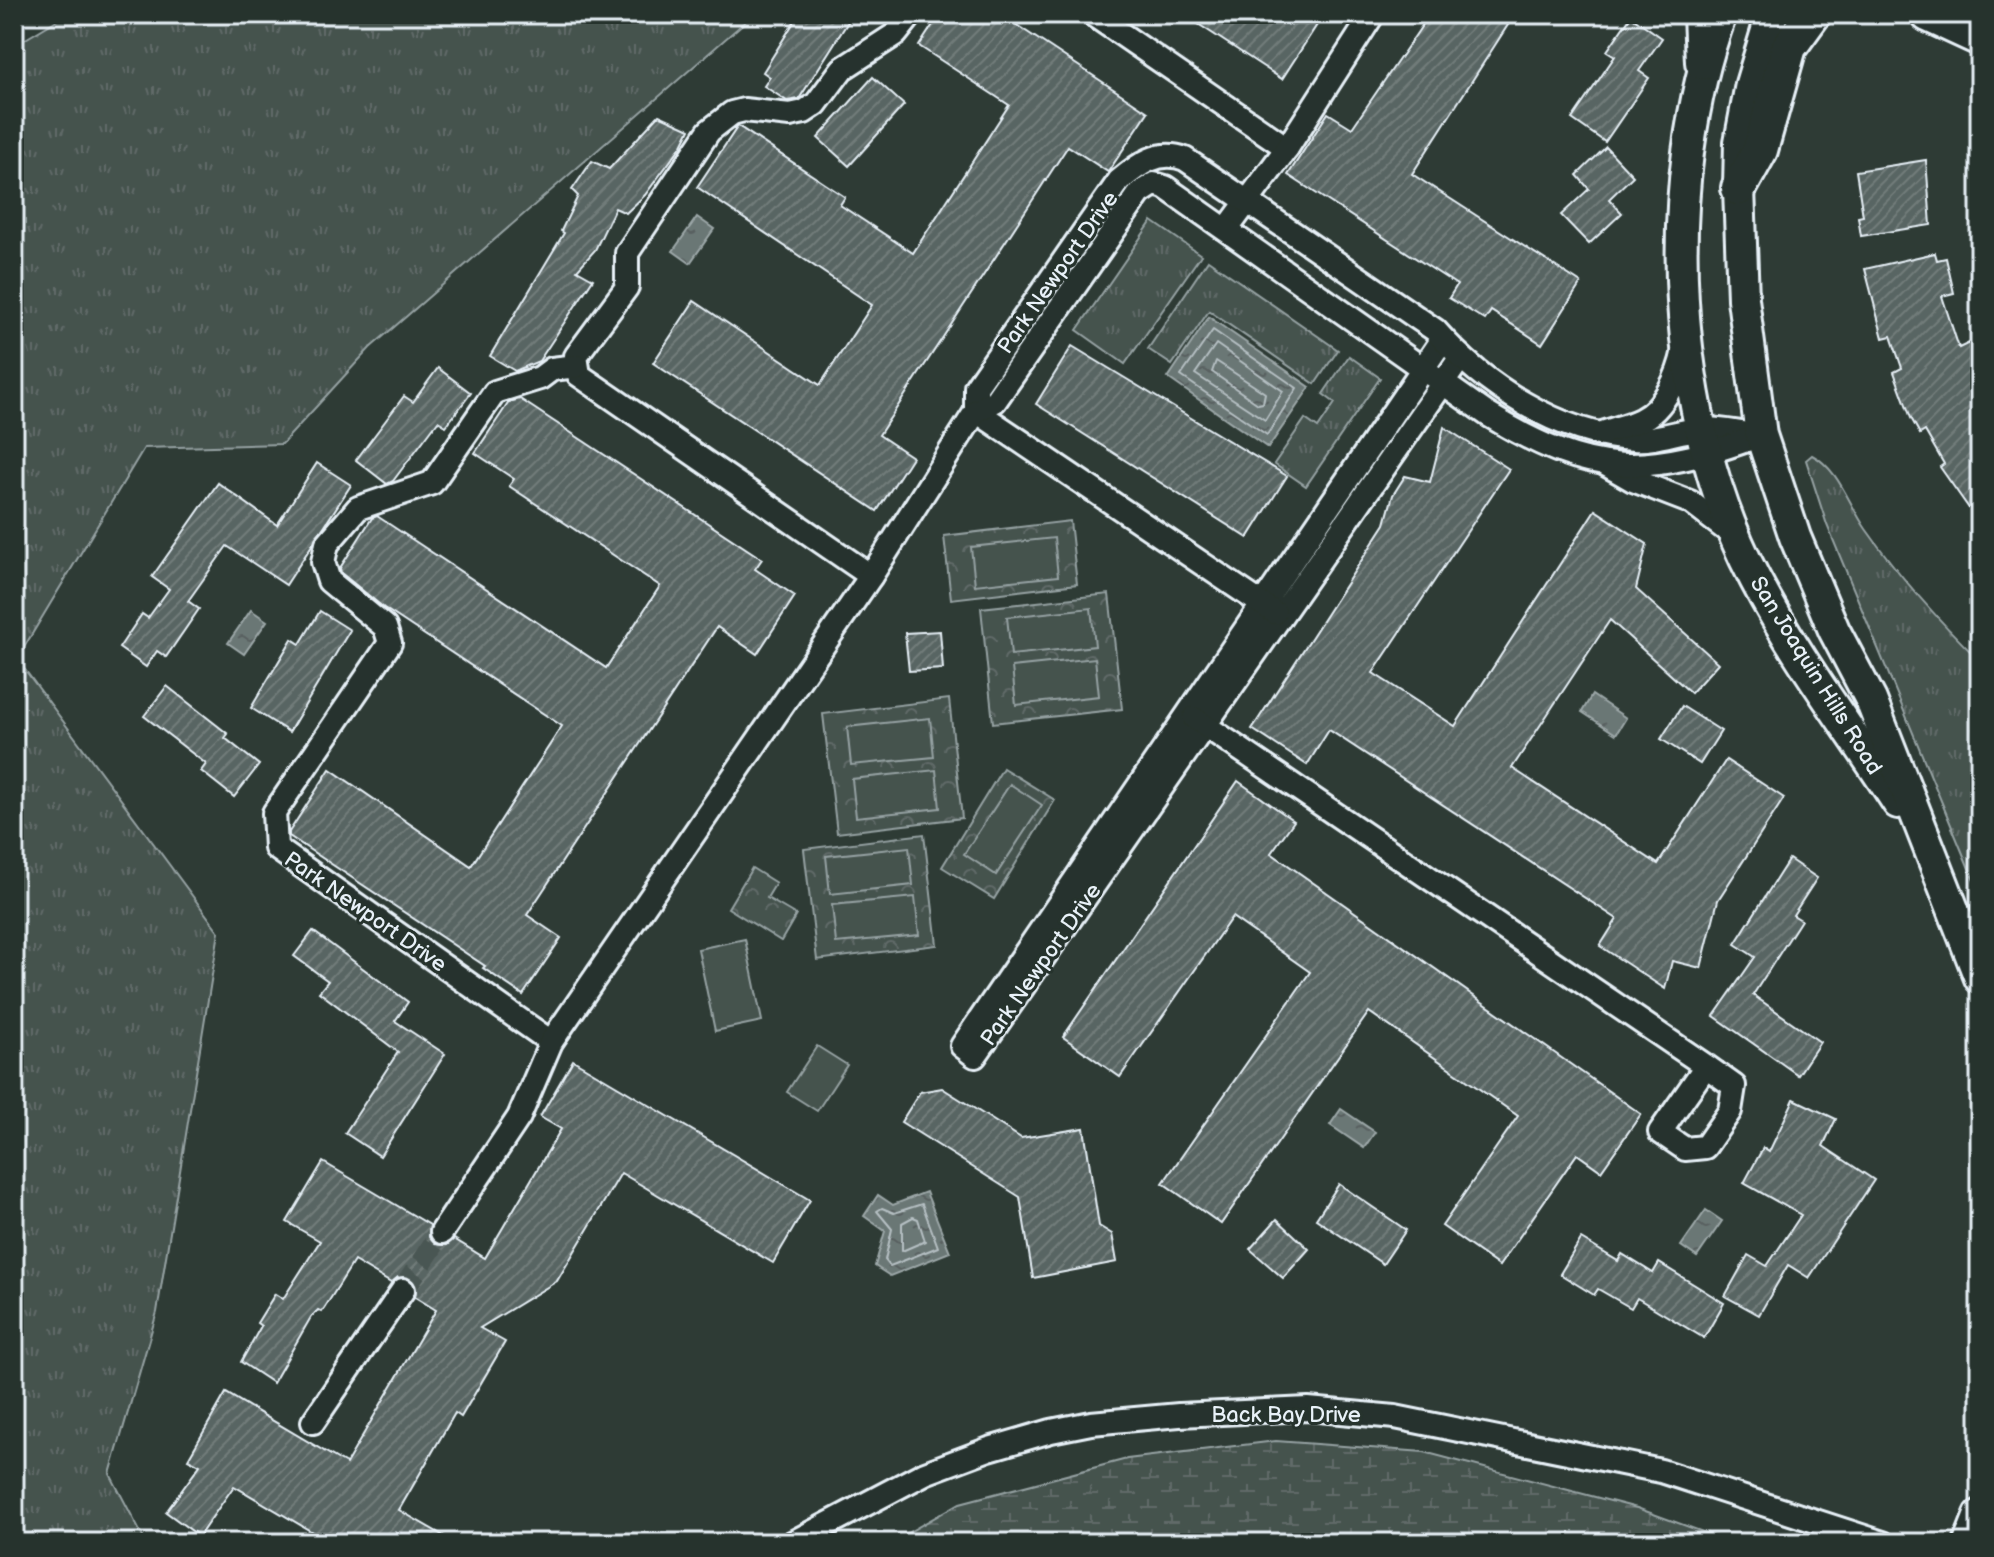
<svg xmlns="http://www.w3.org/2000/svg" width="1994" height="1557" font-family="'Balsamiq Sans',sans-serif">
	<style>
		.grass { fill: url(#grass-tufts); stroke: #96a2a3; stroke-width: 2 }
		.wetland { fill: url(#wetland-marsh); stroke: #96a2a3; stroke-width: 2 }
		.park { fill: url(#park-crowns); stroke: #96a2a3; stroke-width: 2 }
		.pitch { fill: #45524e; stroke: #96a2a3; stroke-width: 2 }
		.water { fill: url(#water-ripples); stroke: #9da8a9; stroke-width: 2 }
		.lines { fill: none; stroke-linecap: round; stroke-linejoin: round }
		.shore { stroke: #b6c0c4; stroke-width: 2 }
		.building { fill: url(#building-hatch); stroke: #e8f1f8; stroke-width: 2 }
		.street-tunnel { stroke: #4a5652; stroke-width: 22; stroke-dasharray: 22 11; stroke-linecap: butt }
		.street-casing { stroke: #e8f1f8; stroke-width: 28 }
		.secondary-casing { stroke: #e8f1f8; stroke-width: 36 }
		.primary-casing { stroke: #e8f1f8; stroke-width: 40 }
		.street { stroke: #26332d; stroke-width: 22 }
		.secondary { stroke: #26332d; stroke-width: 30 }
		.primary { stroke: #26332d; stroke-width: 34 }
		.labels { text-anchor: middle; stroke-width: 6; stroke-linejoin: round; paint-order: stroke }
		.street-label { font-size: 22px; fill: #e8f1f8; stroke: #26332d }
	</style>
	<defs>
		<pattern id="grass-tufts" width="24" height="20" patternUnits="userSpaceOnUse" patternTransform="scale(2)"><rect width="24" height="20" fill="#45524e"/><path d="M3 7l-1-3M5 7V3M7 7l1-3M15 17l-1-3M17 17v-4M19 17l1-3" fill="none" stroke="#606b68"/></pattern>
		<pattern id="wetland-marsh" width="20" height="14" patternUnits="userSpaceOnUse" patternTransform="scale(2)"><rect width="20" height="14" fill="#45524e"/><path d="M1 5h8M5 5V1M11 12h8M15 12V8" fill="none" stroke="#606b68"/></pattern>
		<pattern id="park-crowns" width="20" height="18" patternUnits="userSpaceOnUse" patternTransform="scale(2)"><rect width="20" height="18" fill="#45524e"/><path d="M2 6a3 3 0 1 1 6 0M12 15a3 3 0 1 1 6 0" fill="none" stroke="#606b68"/></pattern>
		<pattern id="water-ripples" width="26" height="14" patternUnits="userSpaceOnUse" patternTransform="scale(2)"><rect width="26" height="14" fill="#6b7775"/><path d="M2 4q2-2 4 0t4 0M15 11q2-2 4 0t4 0" fill="none" stroke="#586060"/></pattern>
		<pattern id="building-hatch" width="6" height="6" patternUnits="userSpaceOnUse" patternTransform="scale(2)"><rect width="6" height="6" fill="#596563"/><path d="M-1 1l2-2M0 6l6-6M5 7l2-2" fill="none" stroke="#717c7a"/></pattern>
	</defs>
	<rect width="100%" height="100%" fill="#2e3b35"/>
	<filter id="ink" filterUnits="userSpaceOnUse"><feTurbulence type="fractalNoise" baseFrequency=".0125" numOctaves="2"/><feDisplacementMap in="SourceGraphic" scale="16" xChannelSelector="R" yChannelSelector="G"/><feConvolveMatrix kernelMatrix="1 2 1 2 8 2 1 2 1" color-interpolation-filters="sRGB"/></filter>
	<g filter="url(#ink)">
		<g class="grass">
			<polygon points="67,14 754,14 370,348 282,444 144,448 17,659 219,932 157,1312 110,1474 146,1543 14,1543 14,46"/>
			<polygon points="1152,221 1201,255 1125,364 1077,330"/>
			<polygon points="1208,260 1338,350 1315,384 1209,311 1172,365 1148,349"/>
			<polygon points="1349,356 1380,378 1306,486 1274,464 1305,419 1318,428 1335,403 1323,394"/>
			<path d="M1812,455C1839,469 1849,505 1866,529C1899,576 1939,621 1980,661V895L1827,525L1806,460Z"/>
		</g>
		<polygon class="wetland" points="1276,1441 1424,1452 1637,1508 1733,1543 890,1543 960,1503 1127,1459"/>
		<g class="park">
			<polygon points="1070,521 1077,584 951,599 944,536"/>
			<polygon points="1109,594 1122,709 993,723 981,608"/>
			<polygon points="949,699 962,818 837,833 823,714"/>
			<polygon points="1003,768 1055,800 994,899 942,867"/>
			<polygon points="924,834 937,945 817,960 804,849"/>
			<polygon points="752,868 776,883 767,898 796,915 781,941 728,908"/>
		</g>
		<g class="pitch">
			<polygon points="1054,538 1058,576 975,585 971,547"/>
			<polygon points="1091,608 1095,646 1011,655 1007,617"/>
			<polygon points="1095,658 1099,696 1016,705 1012,667"/>
			<polygon points="930,718 934,757 851,765 847,727"/>
			<polygon points="936,770 940,808 856,817 852,779"/>
			<polygon points="1010,784 1042,805 996,875 964,854"/>
			<polygon points="909,847 913,885 830,894 826,856"/>
			<polygon points="915,897 919,935 836,943 832,905"/>
			<polygon points="745,939 762,1021 715,1031 698,949"/>
			<polygon points="817,1046 847,1065 817,1111 787,1092"/>
		</g>
		<g class="water">
			<polygon points="697,217 714,229 690,263 673,251"/>
			<polygon points="1209,317 1310,387 1268,448 1168,378"/>
			<polygon points="251,610 267,621 244,654 228,643"/>
			<polygon points="1592,695 1626,718 1616,734 1582,712"/>
			<polygon points="1341,1109 1375,1132 1364,1148 1330,1125"/>
			<polygon points="926,1192 950,1252 890,1276 875,1266 885,1231 864,1216 878,1195 893,1205"/>
			<polygon points="1706,1210 1722,1221 1697,1257 1681,1246"/>
		</g>
		<g class="lines">
			<g class="shore">
				<polygon points="1213,330 1297,388 1267,435 1181,376"/>
				<polygon points="1216,344 1283,391 1265,420 1195,374"/>
				<polygon points="1216,361 1265,393 1263,403 1258,404 1212,372"/>
				<polygon points="922,1204 938,1247 890,1266 885,1260 892,1229 877,1211 882,1208 894,1213"/>
				<polygon points="913,1217 918,1219 925,1241 902,1251 902,1223"/>
			</g>
		</g>
		<g class="building">
			<polygon points="799,14 853,14 799,99 787,101 764,86 770,77 763,72"/>
			<polygon points="940,14 1000,14 1148,112 1108,172 1068,146 879,435 912,457 877,511 653,363 694,301 820,385 872,305 697,187 738,126 845,197 840,205 913,253 1009,105 919,46"/>
			<polygon points="1183,14 1324,14 1282,79"/>
			<polygon points="1430,14 1515,14 1412,174 1581,283 1542,344 1491,311 1485,320 1449,298 1457,285 1288,175 1328,113 1352,128"/>
			<polygon points="1631,16 1662,38 1639,71 1649,78 1605,142 1572,119 1615,56 1607,51"/>
			<polygon points="873,77 904,105 849,166 818,138"/>
			<polygon points="659,115 690,129 682,145 645,195 626,213 615,208 595,250 577,270 593,279 539,361 515,371 490,356 564,233 561,231 578,196 572,190 592,161 609,169"/>
			<polygon points="1606,147 1633,176 1609,199 1622,213 1589,244 1561,215 1589,189 1577,175"/>
			<polygon points="1926,160 1931,225 1861,236 1858,217 1863,216 1856,171"/>
			<polygon points="1935,253 1937,260 1946,258 1954,293 1942,296 1959,348 1969,343 1980,368 1980,379 1973,382 1980,396 1980,524 1940,467 1944,464 1925,431 1920,434 1911,418 1894,372 1902,368 1891,336 1883,338 1865,269"/>
			<polygon points="1072,346 1287,476 1248,538 1036,404"/>
			<polygon points="438,368 471,393 446,426 438,421 393,481 387,484 356,460 404,396 413,402"/>
			<polygon points="520,399 762,559 755,569 795,596 757,654 717,627 527,915 561,938 523,995 483,968 485,966 289,836 289,832 330,769 471,866 562,726 384,608 341,573 340,568 372,518 377,516 606,668 660,586 509,486 514,479 475,453 509,402"/>
			<polygon points="1444,427 1509,469 1373,673 1455,726 1595,510 1647,544 1636,589 1718,663 1691,693 1610,620 1512,768 1658,864 1726,760 1784,798 1718,900 1701,968 1672,961 1665,989 1600,946 1617,919 1329,730 1307,765 1252,729 1385,524 1393,495 1405,476 1430,482"/>
			<polygon points="317,463 351,485 286,585 227,546 188,601 199,609 166,657 157,651 146,667 119,648 142,614 148,618 169,589 152,577 218,483 277,525"/>
			<polygon points="320,611 350,630 289,732 251,708 292,639 300,644"/>
			<polygon points="940,631 943,669 909,671 905,633"/>
			<polygon points="167,686 228,734 225,738 259,765 234,797 201,771 206,764 144,716"/>
			<polygon points="1682,706 1721,731 1700,764 1661,739"/>
			<polygon points="1238,781 1294,821 1271,853 1641,1114 1601,1171 1577,1154 1499,1266 1442,1226 1518,1116 1369,1012 1221,1224 1163,1183 1310,972 1232,917 1120,1077 1063,1037"/>
			<polygon points="1789,859 1817,878 1793,915 1801,920 1753,995 1820,1042 1798,1075 1714,1016 1755,957 1735,944"/>
			<polygon points="313,931 408,1002 395,1021 445,1054 380,1156 345,1133 398,1052 319,992 328,981 294,956"/>
			<polygon points="573,1060 810,1200 773,1263 621,1173 557,1281 480,1328 505,1342 461,1417 455,1413 399,1510 456,1543 331,1543 234,1486 199,1536 166,1512 200,1465 188,1459 226,1393 346,1464 436,1310 415,1297 416,1285 410,1278 398,1277 391,1283 354,1261 322,1312 318,1310 311,1317 273,1383 241,1362 261,1326 257,1323 275,1294 283,1299 320,1241 287,1222 323,1162 430,1225 429,1237 435,1244 447,1245 454,1239 485,1258 561,1129 540,1117"/>
			<polygon points="942,1088 1021,1138 1084,1128 1099,1226 1112,1234 1117,1262 1033,1278 1020,1197 901,1122 920,1092"/>
			<polygon points="1794,1099 1836,1119 1823,1146 1874,1180 1809,1278 1788,1265 1759,1315 1725,1296 1748,1255 1767,1266 1801,1215 1744,1183 1763,1148 1769,1152"/>
			<polygon points="1339,1184 1406,1230 1383,1264 1316,1219"/>
			<polygon points="1277,1219 1309,1249 1283,1278 1250,1249"/>
			<polygon points="1581,1239 1618,1261 1622,1254 1653,1273 1659,1263 1724,1303 1704,1338 1637,1298 1631,1308 1598,1289 1594,1295 1560,1274"/>
		</g>
		<g class="lines">
			<polyline class="street-tunnel" points="403,1290 442,1232"/>
			<g class="street-casing">
				<g id="street">
					<polyline points="1092,14 1287,148"/>
					<polyline points="1227,229 1287,148 1373,14"/>
					<polyline points="1443,339 962,1046 975,1056 1461,357"/>
					<path d="M976,411V387L1119,181C1139,164 1159,149 1185,159L1435,330C1483,385 1559,435 1634,439C1656,441 1679,430 1701,429C1718,428 1738,433 1755,435"/>
					<polyline points="976,411 1275,613"/>
					<path d="M1603,433C1615,428 1628,426 1640,420C1665,409 1679,374 1684,350"/>
					<polyline points="1607,465 1633,480 1690,502 1733,535"/>
					<polyline points="871,576 579,375 576,356 627,287 627,253 709,131 732,113 744,110 790,115 804,112 816,104 842,69 896,34 912,14"/>
					<polyline points="1194,718 1706,1066 1734,1086 1730,1111 1705,1147 1685,1149 1660,1132 1706,1066"/>
					<polyline points="551,1042 276,848 274,813 390,643 385,627 329,581 323,562 327,544 358,508 432,483 495,392 540,378 552,369 577,366"/>
					<path d="M442,1232L519,1117L551,1042L871,576L976,411L995,401L1140,193L1154,184L1165,187L1487,414C1593,479 1646,477 1761,435"/>
					<polyline points="313,1422 403,1290"/>
					<polyline points="792,1543 925,1473 989,1449 1051,1431 1091,1423 1179,1415 1308,1409 1395,1417 1661,1471 1883,1543"/>
				</g>
			</g>
			<g class="secondary-casing">
				<g id="secondary">
					<path d="M1721,14C1659,183 1670,418 1755,579C1796,658 1850,729 1898,803"/>
					<polyline points="1772,14 1751,84 1740,142 1739,188 1743,299 1761,435 1795,537 1834,630 1871,700 1980,978"/>
					<polyline points="1969,1543 1980,1515"/>
				</g>
			</g>
			<g class="primary-casing">
				<g id="primary">
					<polyline points="1701,14 1703,62"/>
					<polyline points="1928,14 1980,38"/>
					<polyline points="1739,188 1760,150 1789,47 1813,14"/>
				</g>
			</g>
			<use href="#street" class="street"/>
			<use href="#secondary" class="secondary"/>
			<use href="#primary" class="primary"/>
		</g>
	</g>
	<g class="labels">
		<g class="street-label">
			<text transform="translate(1057 272) rotate(-55)" y="8">Park Newport Drive</text>
			<text transform="translate(1817 675) rotate(58)" y="8">San Joaquin Hills Road</text>
			<text transform="translate(366 911) rotate(35)" y="8">Park Newport Drive</text>
			<text transform="translate(1040 964) rotate(-55)" y="8">Park Newport Drive</text>
			<text x="1286" y="1422">Back Bay Drive</text>
		</g>
	</g>
	<rect width="1994" height="1557" fill="none" stroke="#26332d" stroke-width="48"/>
	<rect x="24" y="24" width="1946" height="1509" fill="none" stroke="#e8f1f8" stroke-width="3" filter="url(#ink)"/>
</svg>
